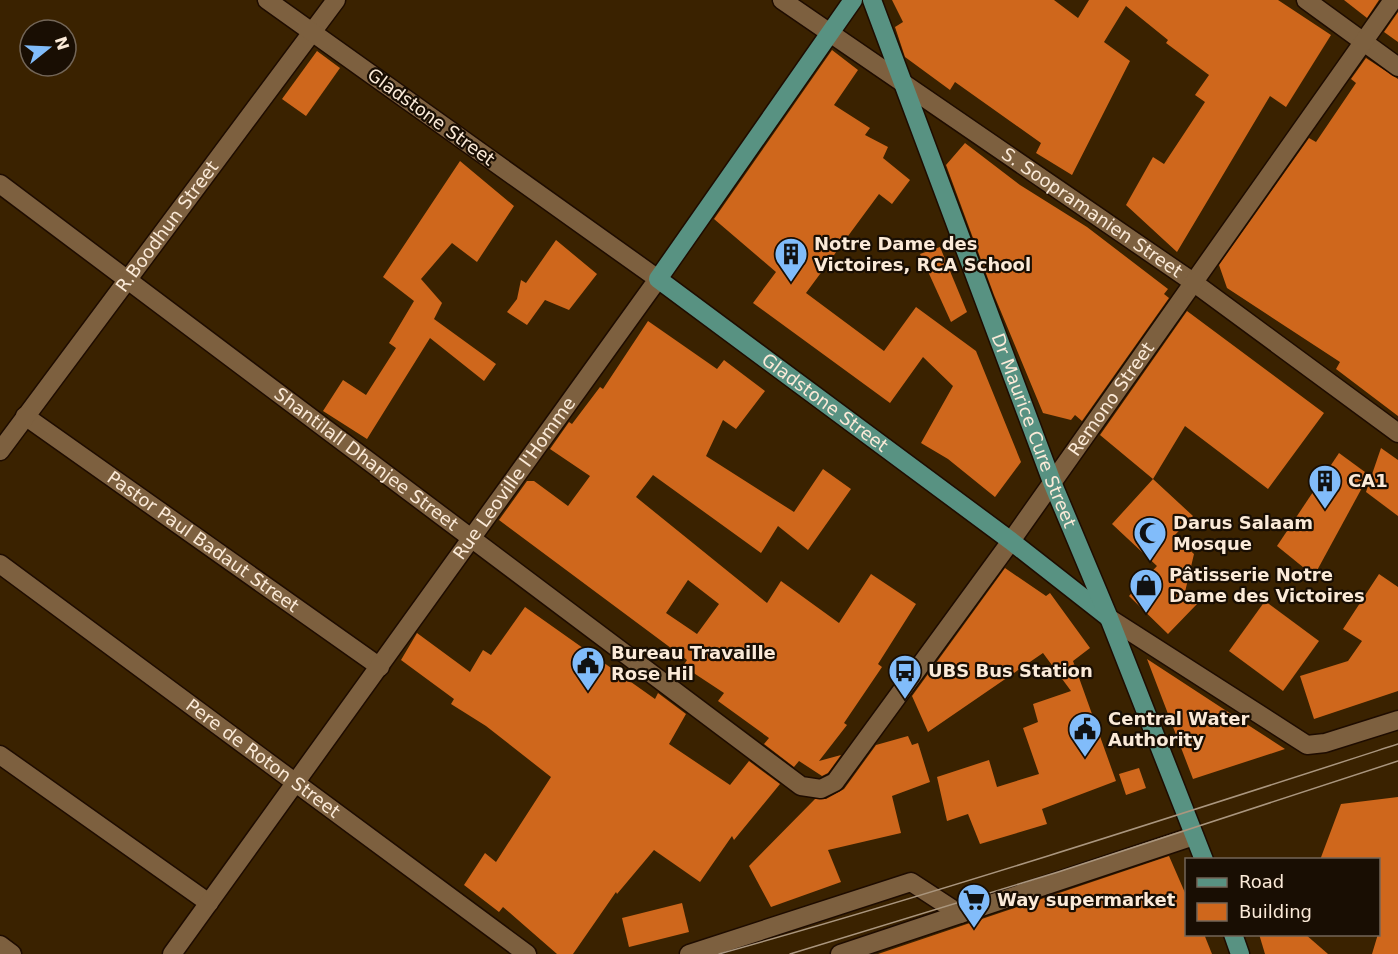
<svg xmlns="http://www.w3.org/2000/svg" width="1398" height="954" font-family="'DejaVu Sans',sans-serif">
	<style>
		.building { fill: #cf671c; fill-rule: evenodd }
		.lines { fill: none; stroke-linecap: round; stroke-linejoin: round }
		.minor-casing { stroke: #1e0c00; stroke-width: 21 }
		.major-casing { stroke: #1e0c00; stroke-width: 21 }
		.minor { stroke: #7d603f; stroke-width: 18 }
		.major { stroke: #589282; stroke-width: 18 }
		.tram { stroke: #aa967e; stroke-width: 1.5 }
		.labels { text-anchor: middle; stroke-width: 4.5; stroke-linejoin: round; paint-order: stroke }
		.street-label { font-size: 18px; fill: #fbead8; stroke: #190e03 }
		.poi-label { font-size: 18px; font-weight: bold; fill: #fbead8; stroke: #190e03; text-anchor: start }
	</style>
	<rect width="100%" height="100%" fill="#3a2200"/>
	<g class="building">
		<polygon points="892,0 1054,0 1078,18 1089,0 1278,0 1331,35 1286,107 1270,96 1177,252 1126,205 1153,157 1164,164 1205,102 1195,95 1209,75 1166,43 1168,40 1126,6 1104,42 1130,61 1072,175 1036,153 1041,143 955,82 950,90 905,57 895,27 903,22"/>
		<polygon points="1344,0 1379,0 1367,18"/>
		<polygon points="1398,12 1398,42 1384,32"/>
		<polygon points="832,50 858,70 834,105 870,128 865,135 888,147 883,158 910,180 892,204 879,194 806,293 884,351 916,307 976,351 1021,462 995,497 948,459 921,443 953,386 923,357 890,403 753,303 776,272 714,219"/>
		<polygon points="317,51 340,68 306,116 282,99"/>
		<polygon points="1366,58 1398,79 1398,416 1336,369 1340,362 1227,288 1219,265 1309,138 1316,142 1356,83 1351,79"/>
		<polygon points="965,143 1020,185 1087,227 1168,289 1164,294 1169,298 1082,421 1075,415 1071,420 1043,413 994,295 946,165"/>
		<polygon points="460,161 514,206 477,262 452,243 421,279 442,303 434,319 496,364 484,381 430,338 367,439 323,411 343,380 366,395 396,348 389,343 414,301 383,277"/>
		<polygon points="556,240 597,274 569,310 545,300 527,325 507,312 517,299 521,280 526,283"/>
		<polygon points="940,247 967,312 951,322 920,254"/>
		<polygon points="1187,311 1324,413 1268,489 1185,426 1153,479 1100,435"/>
		<path d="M648,321L717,369L724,360L765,391L736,429L723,420L706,456L794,512L823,469L851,489L808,550L778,526L761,553L653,475L636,497L767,603L781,581L839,623L871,574L916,604L878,664L882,667L844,723L847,725L819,761L841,755L828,773L822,776L799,761L794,767L764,744L769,738L718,701L724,693L683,666L687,660L499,520L527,481H534L568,506L590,476L550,449L569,422L572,424L600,387L603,389ZM688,580L719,604L697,634L666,613Z"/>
		<polygon points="1381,448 1398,460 1398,516 1366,492"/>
		<polygon points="1339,453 1369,475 1314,576 1277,546"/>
		<polygon points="1153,479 1193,516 1174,536 1194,554 1185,592 1197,604 1168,634 1129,596 1157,566 1112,524"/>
		<polygon points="1005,568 1046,596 1050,593 1090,648 1073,661 1116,781 1042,809 1047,824 980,844 968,814 947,821 937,777 989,760 997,787 1039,774 1023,728 1038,722 1033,704 1071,691 1043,653 928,732 912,696"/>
		<polygon points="1379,574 1398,587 1398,691 1314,719 1300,676 1348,661 1362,641 1343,629"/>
		<polygon points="1265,601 1319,641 1283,691 1229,651"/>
		<polygon points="525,607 655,699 658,693 686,714 669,744 730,785 749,761 780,784 734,840 732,836 700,882 654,850 617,894 616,892 573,954 557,954 503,907 499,912 464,885 485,853 496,862 551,777 486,726 451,704 454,699 401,660 417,633 470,672 483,650 491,655"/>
		<polygon points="1147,659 1248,725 1285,749 1193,779"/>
		<polygon points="908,736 912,745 918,743 930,782 892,796 901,833 828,850 841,882 771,907 749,866 815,799 826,799 844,789 876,745"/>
		<polygon points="1139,768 1146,788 1126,795 1119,774"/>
		<polygon points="1398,797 1398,954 1372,954 1378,934 1378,860 1320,860 1341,804"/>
		<polygon points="1169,856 1186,895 1186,934 1204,934 1212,954 878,954"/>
		<polygon points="682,903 689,932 629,947 622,918"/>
		<polygon points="1259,934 1305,934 1328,954 1265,954"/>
	</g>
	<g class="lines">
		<g class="minor-casing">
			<g id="minor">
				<path id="s1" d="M782,0L1193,282L1398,433"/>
				<polyline points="1306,0 1398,67"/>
				<path id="s2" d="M0,184L801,786L821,789L835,782L1011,541L1393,0"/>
				<path id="s3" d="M25,416L380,667"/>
				<path id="s4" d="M0,451L336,0"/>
				<path id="s5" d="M0,564L527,954"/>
				<polyline points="1109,618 1307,745 1325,743 1398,720"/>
				<polyline points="0,755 209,903"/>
				<polyline points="0,945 12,954"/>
				<path id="s6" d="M172,954L658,279L267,0"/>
				<polyline points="689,954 911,882 960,914"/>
				<polyline points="840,954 1194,836"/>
			</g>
		</g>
		<g class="major-casing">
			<g id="major">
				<path id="s7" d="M853,0L658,279L1011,541L1108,617"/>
				<path id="s8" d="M872,0L1052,482L1109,618L1204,860"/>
				<polyline points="1233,934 1240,954"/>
			</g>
		</g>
		<use href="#minor" class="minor"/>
		<use href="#major" class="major"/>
		<g class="tram">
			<path d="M719,954C947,890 1172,817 1398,744"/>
			<polyline points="790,954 1058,872 1398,761"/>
		</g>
	</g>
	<defs>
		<g id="building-pin" transform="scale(1.725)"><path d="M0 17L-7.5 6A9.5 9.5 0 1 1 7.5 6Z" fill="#81bcfa" stroke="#190e03"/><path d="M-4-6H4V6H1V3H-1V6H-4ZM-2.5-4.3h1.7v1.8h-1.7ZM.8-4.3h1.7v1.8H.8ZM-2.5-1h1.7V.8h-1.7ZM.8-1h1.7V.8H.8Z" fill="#111"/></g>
		<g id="mosque-pin" transform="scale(1.725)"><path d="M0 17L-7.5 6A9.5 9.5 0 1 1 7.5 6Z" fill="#81bcfa" stroke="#190e03"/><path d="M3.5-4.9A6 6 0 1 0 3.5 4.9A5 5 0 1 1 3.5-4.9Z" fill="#111"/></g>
		<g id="shop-pin" transform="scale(1.725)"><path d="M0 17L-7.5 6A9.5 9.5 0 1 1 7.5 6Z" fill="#81bcfa" stroke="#190e03"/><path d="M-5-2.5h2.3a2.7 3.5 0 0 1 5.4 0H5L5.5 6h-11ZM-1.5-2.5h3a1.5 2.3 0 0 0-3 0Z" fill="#111"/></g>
		<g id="civic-pin" transform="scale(1.725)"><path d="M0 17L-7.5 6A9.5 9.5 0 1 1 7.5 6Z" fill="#81bcfa" stroke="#190e03"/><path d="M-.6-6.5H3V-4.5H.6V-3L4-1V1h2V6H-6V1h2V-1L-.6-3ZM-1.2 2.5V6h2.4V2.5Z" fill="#111"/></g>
		<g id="bus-pin" transform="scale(1.725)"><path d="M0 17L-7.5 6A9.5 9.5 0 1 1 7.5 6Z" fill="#81bcfa" stroke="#190e03"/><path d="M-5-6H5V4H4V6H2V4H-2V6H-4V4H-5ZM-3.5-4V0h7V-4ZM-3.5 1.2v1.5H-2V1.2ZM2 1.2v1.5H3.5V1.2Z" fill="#111"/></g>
		<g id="supermarket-pin" transform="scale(1.725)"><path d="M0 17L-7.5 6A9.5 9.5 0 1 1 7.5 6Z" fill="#81bcfa" stroke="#190e03"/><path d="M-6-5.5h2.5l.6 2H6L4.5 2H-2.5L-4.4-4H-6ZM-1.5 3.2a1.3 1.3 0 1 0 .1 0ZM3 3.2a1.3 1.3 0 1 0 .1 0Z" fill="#111"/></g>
	</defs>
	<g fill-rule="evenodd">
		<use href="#building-pin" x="791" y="254"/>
		<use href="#building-pin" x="1325" y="481"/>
		<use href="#mosque-pin" x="1150" y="533"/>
		<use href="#shop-pin" x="1146" y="585"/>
		<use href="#civic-pin" x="588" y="663"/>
		<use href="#bus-pin" x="905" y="671"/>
		<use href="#civic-pin" x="1085" y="729"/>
		<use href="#supermarket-pin" x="974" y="900"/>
	</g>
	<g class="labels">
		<g class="street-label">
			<text transform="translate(431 117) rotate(36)" y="6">Gladstone Street</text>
			<text dy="6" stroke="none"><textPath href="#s1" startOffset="376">S. Soopramanien Street</textPath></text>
			<text dy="6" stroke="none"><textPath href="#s4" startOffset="280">R.Boodhun Street</textPath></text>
			<text dy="6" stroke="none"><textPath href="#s2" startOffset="1510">Remono Street</textPath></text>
			<text dy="6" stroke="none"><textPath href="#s7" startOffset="548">Gladstone Street</textPath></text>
			<text dy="6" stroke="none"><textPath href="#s8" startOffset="460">Dr Maurice Cure Street</textPath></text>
			<text dy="6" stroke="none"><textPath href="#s2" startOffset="458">Shantilall Dhanjee Street</textPath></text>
			<text dy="6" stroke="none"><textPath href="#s6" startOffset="586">Rue Leoville l'Homme</textPath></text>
			<text dy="6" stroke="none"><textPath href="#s3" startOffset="218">Pastor Paul Badaut Street</textPath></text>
			<text dy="6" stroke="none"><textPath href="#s5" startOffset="327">Pere de Roton Street</textPath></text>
		</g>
		<g class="poi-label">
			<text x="814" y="250">Notre Dame des<tspan x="814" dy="21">Victoires, RCA School</tspan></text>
			<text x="1348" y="487">CA1</text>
			<text x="1173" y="529">Darus Salaam<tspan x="1173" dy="21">Mosque</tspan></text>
			<text x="1169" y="581">Pâtisserie Notre<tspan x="1169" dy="21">Dame des Victoires</tspan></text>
			<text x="611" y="659">Bureau Travaille<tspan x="611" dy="21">Rose Hil</tspan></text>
			<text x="928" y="677">UBS Bus Station</text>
			<text x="1108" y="725">Central Water<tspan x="1108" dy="21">Authority</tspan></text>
			<text x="997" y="906">Way supermarket</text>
		</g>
	</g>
	<rect x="1185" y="858" width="195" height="78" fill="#190e03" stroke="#736658" stroke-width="1.5"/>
	<rect x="1197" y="878" width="30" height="9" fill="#589282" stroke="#736658" stroke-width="1.5"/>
	<text x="1239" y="888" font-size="18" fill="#fbead8">Road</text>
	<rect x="1197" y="903" width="30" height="18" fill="#cf671c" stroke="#736658" stroke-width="1.5"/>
	<text x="1239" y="918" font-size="18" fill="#fbead8">Building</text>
	<g transform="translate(48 48) rotate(72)"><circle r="28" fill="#190e03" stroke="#736658" stroke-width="1.5"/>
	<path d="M0-4.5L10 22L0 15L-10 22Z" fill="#81bcfa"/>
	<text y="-9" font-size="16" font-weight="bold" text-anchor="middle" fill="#fbead8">N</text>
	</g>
</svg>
